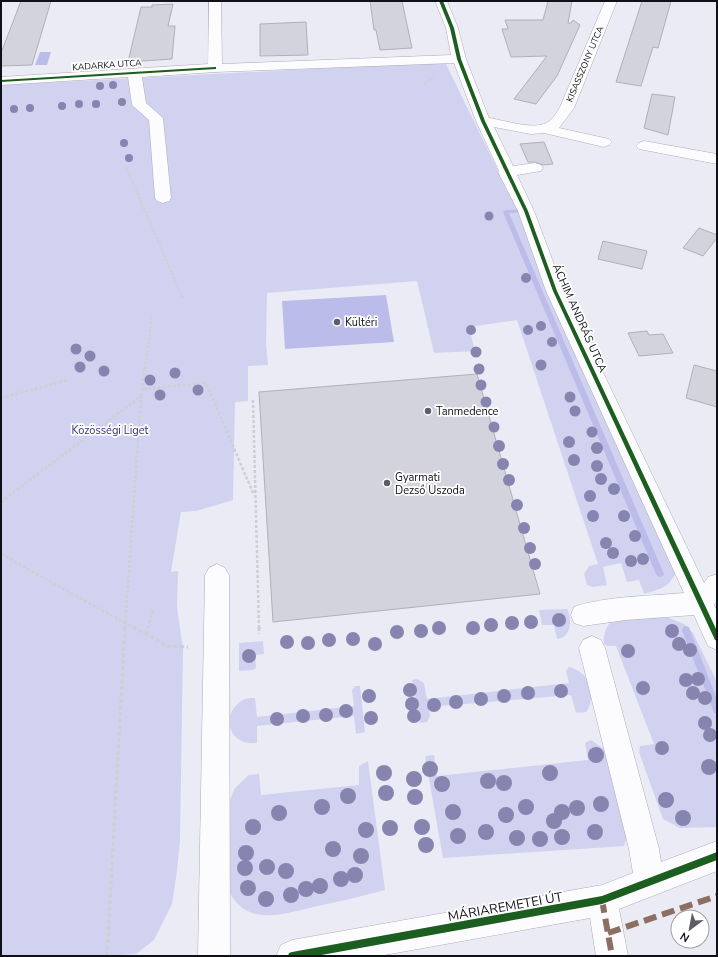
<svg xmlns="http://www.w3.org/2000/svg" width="718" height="957" font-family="'Nunito Sans',sans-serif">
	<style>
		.green { fill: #d1d2ef }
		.water { fill: #bbbce9 }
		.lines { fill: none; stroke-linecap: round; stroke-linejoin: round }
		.stream { fill: #bbbce9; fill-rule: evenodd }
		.building { fill: #d3d3dd; stroke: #afb0b9 }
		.minor-casing { stroke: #abacb5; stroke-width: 1 }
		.path-far3 { stroke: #cecfd2; stroke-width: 1.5; stroke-dasharray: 2 1.5; stroke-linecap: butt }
		.path-far2 { stroke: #cecfd2; stroke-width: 2; stroke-dasharray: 2.5 1.5; stroke-linecap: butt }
		.path-far1 { stroke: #cecfd2; stroke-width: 2.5; stroke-dasharray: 3 2; stroke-linecap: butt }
		.path { stroke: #cecfd2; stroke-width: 3; stroke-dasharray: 4 2.5; stroke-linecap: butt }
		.minor { fill: #fcfcfe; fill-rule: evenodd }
		.quiet { stroke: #8d6e63; stroke-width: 6; stroke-dasharray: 13 6; stroke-linecap: butt }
		.cycleway-casing { stroke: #fff; stroke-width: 2 }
		.cycleway { fill: #1b5e20; fill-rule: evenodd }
		.tree { fill: #8785b0 }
		.poi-dot { fill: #5c5d66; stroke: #fff; stroke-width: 1.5 }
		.labels { text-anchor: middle; stroke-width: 3.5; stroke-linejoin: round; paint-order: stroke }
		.far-street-label { font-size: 9px; fill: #0f1018; stroke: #fff }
		.street-label { font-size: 11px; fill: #0f1018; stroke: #fff }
		.poi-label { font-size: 11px; fill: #0f1018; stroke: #fff; text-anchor: start }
		.park-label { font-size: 11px; fill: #363177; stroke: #fff }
		.near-street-label { font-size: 13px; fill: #0f1018; stroke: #fff }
	</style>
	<rect width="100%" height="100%" fill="#ebebf6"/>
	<g class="green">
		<path d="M445,62L542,261L676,572C668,589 660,589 644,594L639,580L627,582L621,563L603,567L607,585L593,587L587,585L584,574L589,566L598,564L517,320L469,327L475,351L434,353L417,281L267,293L266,344L268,365L248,366V401L235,402L233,500L196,511L181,512L171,572L178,571L177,607L183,649L180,840L177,871L172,904L154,940L136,954L106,956H1V85Z"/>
		<path d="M567,609C572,618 572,638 557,639L554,625H542L539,610Z"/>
		<path d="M667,617L684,624L693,633L717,682V827L680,828L663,819L639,752L640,746L654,744L616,646H608L604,644C603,633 607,626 613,618Z"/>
		<polygon points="263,641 264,654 255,655 256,668 253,670 239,671 239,643"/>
		<path d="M569,667C586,671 595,687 590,704C589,706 588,711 586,712C583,713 578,712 576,713L571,695L429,707L430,716L427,722L420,723L412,680C417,678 419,680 424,683L427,699L569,683L566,671Z"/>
		<path d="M355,686H360L365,732L356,734L354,716L257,726V743C227,746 220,713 243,700C246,698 251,698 255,698L257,717L354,706L352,690Z"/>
		<polygon points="591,740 611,754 630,827 624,846 443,858 425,756 434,755 437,776 588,760 585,743"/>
		<path d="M368,761L385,890C363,896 341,901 318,906C282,914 243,930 226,884L228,804L235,788L249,775L259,774L261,795L359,785V766Z"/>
	</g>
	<g class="water">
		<polygon points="40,52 51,52 47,65 35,65"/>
		<polygon points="386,295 394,342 285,349 282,301"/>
	</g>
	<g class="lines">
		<g class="stream">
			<polygon points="526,209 528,210 528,212 509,213 664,574 663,576 660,577 657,576 656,574 503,212 506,210"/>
			<polygon points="686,626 689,627 690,630 717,699 717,714 714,713 713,710 682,630 683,627"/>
		</g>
	</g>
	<g class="building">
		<polygon points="21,1 51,1 32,65 1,66 1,53"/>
		<polygon points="370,1 402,1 412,48 380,50 376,30 374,30"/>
		<polygon points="548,1 572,1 568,23 571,23 573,20 580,25 557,76 536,104 514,99 547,56 511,57 502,29 508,29 505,20 543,20"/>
		<polygon points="642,1 671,1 658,48 653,47 641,86 616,82"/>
		<polygon points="173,4 168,26 175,26 172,59 128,62 141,7 152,7 152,5"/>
		<polygon points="306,22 308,55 260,56 260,24"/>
		<polygon points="652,94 675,97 668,135 644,128"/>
		<polygon points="544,142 553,164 543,165 535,162 528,162 520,144"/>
		<polygon points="699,228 717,235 717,238 703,256 683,248"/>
		<polygon points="603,241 647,251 642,269 598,259"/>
		<polygon points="647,331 649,335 663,334 673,353 639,356 628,333"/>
		<polygon points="694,365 717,371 717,407 686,398"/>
		<polygon points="477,374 540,594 273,622 259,392"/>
	</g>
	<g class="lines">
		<g class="minor-casing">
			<g id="minor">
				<path d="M209,1H221L222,64L451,55L446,28L435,1H447L458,28L466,59L489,118C503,120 536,131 548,122C553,119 557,112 560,107L605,1H617L574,108L559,128L609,139L612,142L609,145L604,147L544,133L531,134L494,127L513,166L535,163L541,165L543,168L541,171L517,175L534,211L564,291L704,583L708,577L717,574V602L714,605L717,611V650L708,646L694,615L626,620L583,626L574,623L571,615L574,607C604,596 652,596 684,593L546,291L518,211L498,172L499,171L476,121L454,63L215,72L142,77L146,103L163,118L171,198L169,201L163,203L157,201L155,198L149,120L132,105L128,77L1,85V77L208,64Z"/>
				<polygon points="644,141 717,154 717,164 639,149 636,146 639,143"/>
				<polygon points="217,564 225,568 229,575 230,956 198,956 205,575 209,568"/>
				<polygon points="592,636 601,640 605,648 659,849 661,862 717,841 717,871 619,909 628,956 596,956 590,918 379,956 276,956 281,945 292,940 602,885 633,873 629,849 579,648 583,640"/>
			</g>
		</g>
		<polyline class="path-far3" points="424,84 434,77"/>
		<g class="path-far2">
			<polyline points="126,167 183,299"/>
			<polyline points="145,368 152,318"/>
		</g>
		<g class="path-far1">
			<polyline points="143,389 206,383 254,495"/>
			<polyline points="141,396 145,367"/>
			<polyline points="1,398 68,380"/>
			<polyline points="253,400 259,628"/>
			<polyline points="1,502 141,396 125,628"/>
			<polyline points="1,554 134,628"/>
			<polyline points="148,628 153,610"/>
		</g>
		<g class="path">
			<polyline points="133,627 167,646 188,647"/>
			<polyline points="259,627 259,634"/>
			<polyline points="146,635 148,627"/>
			<polyline points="107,956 125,627"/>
		</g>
		<use href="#minor" class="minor"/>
		<g class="quiet">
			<polyline points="602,900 612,956"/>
			<polyline points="608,933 717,896"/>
		</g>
		<g class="cycleway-casing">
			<g id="cycleway">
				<polygon points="439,1 443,1 454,28 461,59 485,121 528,211 557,291 717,631 717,641 715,640 553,291 524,211 481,121 457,59 450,28"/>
				<polygon points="215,67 216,67 216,69 1,82 1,80"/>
				<polygon points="717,852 717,860 602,904 316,956 288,956 289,953 292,952 602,896"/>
			</g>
		</g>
		<use href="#cycleway" class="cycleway"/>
	</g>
	<g class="tree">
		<circle cx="113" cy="85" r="4"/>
		<circle cx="100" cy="86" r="4"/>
		<circle cx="122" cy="102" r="4"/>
		<circle cx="79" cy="104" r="4"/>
		<circle cx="96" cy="104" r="4"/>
		<circle cx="62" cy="106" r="4"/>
		<circle cx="30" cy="108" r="4"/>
		<circle cx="14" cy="109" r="4"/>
		<circle cx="124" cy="143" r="4"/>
		<circle cx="129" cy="158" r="4"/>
		<circle cx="489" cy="216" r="4.5"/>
		<circle cx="526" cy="278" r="5"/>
		<circle cx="541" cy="326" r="5"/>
		<circle cx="471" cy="330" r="5"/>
		<circle cx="528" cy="330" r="5"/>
		<circle cx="552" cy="342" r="5"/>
		<circle cx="76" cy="349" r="5.5"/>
		<circle cx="476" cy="352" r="5.5"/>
		<circle cx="90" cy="356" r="5.5"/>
		<circle cx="541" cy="365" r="5.5"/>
		<circle cx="80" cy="367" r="5.5"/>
		<circle cx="479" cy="369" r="5.5"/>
		<circle cx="104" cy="371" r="5.5"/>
		<circle cx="175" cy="373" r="5.5"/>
		<circle cx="150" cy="380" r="5.5"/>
		<circle cx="481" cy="385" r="5.5"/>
		<circle cx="198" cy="390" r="5.5"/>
		<circle cx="160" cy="395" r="5.5"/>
		<circle cx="570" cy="397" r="5.5"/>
		<circle cx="486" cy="402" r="5.5"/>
		<circle cx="575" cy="411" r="5.5"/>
		<circle cx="494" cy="427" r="5.5"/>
		<circle cx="592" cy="432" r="5.5"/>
		<circle cx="569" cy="442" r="6"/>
		<circle cx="499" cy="446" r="6"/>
		<circle cx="597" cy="448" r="6"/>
		<circle cx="574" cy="460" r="6"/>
		<circle cx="503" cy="464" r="6"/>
		<circle cx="597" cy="466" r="6"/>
		<circle cx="601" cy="479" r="6"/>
		<circle cx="509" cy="480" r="6"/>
		<circle cx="614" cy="489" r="6"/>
		<circle cx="590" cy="496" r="6"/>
		<circle cx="517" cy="505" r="6"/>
		<circle cx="593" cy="516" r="6"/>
		<circle cx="624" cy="516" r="6"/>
		<circle cx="524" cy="528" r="6"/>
		<circle cx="635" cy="536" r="6"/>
		<circle cx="606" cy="543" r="6"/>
		<circle cx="530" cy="548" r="6"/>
		<circle cx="613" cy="553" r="6"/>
		<circle cx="643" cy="559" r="6"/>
		<circle cx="631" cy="561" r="6"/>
		<circle cx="535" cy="564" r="6"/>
		<circle cx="559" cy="620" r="7"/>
		<circle cx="531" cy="622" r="7"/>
		<circle cx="512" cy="623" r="7"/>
		<circle cx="491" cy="625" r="7"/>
		<circle cx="439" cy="628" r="7"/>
		<circle cx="473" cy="628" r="7"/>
		<circle cx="421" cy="631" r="7"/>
		<circle cx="672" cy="631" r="7"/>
		<circle cx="397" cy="632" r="7"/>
		<circle cx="353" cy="639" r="7"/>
		<circle cx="329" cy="640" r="7"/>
		<circle cx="287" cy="642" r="7"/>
		<circle cx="308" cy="643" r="7"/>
		<circle cx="375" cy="644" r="7"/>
		<circle cx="679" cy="644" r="7"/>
		<circle cx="690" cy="650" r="7"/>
		<circle cx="628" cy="651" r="7"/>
		<circle cx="249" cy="656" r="7"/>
		<circle cx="698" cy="679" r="7"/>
		<circle cx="686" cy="680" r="7"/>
		<circle cx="643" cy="688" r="7"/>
		<circle cx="410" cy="690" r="7"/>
		<circle cx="561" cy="691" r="7"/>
		<circle cx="528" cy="693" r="7"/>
		<circle cx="693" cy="693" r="7"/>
		<circle cx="369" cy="696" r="7"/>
		<circle cx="504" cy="696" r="7"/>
		<circle cx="705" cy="698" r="7"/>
		<circle cx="481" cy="699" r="7"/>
		<circle cx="456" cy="702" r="7"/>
		<circle cx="412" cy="704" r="7"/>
		<circle cx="434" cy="705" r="7"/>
		<circle cx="346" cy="711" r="7"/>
		<circle cx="326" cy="715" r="7"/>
		<circle cx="303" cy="716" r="7"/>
		<circle cx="414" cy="716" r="7"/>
		<circle cx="371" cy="718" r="7"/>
		<circle cx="277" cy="719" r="7"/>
		<circle cx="705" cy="723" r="7"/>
		<circle cx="710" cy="735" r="7"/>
		<circle cx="662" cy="748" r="7"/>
		<circle cx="596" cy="755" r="8"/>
		<circle cx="709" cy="767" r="8"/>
		<circle cx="430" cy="769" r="8"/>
		<circle cx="384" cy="773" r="8"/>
		<circle cx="550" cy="773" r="8"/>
		<circle cx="414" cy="779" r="8"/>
		<circle cx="488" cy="781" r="8"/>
		<circle cx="504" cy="783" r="8"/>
		<circle cx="442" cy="784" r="8"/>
		<circle cx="386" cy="793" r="8"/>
		<circle cx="348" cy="796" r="8"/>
		<circle cx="415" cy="797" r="8"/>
		<circle cx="666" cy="800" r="8"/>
		<circle cx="601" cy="804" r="8"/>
		<circle cx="322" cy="807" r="8"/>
		<circle cx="526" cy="807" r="8"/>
		<circle cx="577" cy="808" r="8"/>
		<circle cx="453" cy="812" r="8"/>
		<circle cx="562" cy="812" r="8"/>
		<circle cx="279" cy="813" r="8"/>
		<circle cx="506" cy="815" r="8"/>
		<circle cx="683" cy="818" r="8"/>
		<circle cx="554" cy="821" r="8"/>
		<circle cx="253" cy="827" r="8"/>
		<circle cx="422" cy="827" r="8"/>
		<circle cx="390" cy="828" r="8"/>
		<circle cx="366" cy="830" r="8"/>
		<circle cx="486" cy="832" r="8"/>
		<circle cx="595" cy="832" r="8"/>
		<circle cx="458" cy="836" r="8"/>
		<circle cx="562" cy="837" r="8"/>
		<circle cx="517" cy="838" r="8"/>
		<circle cx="540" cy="839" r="8"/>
		<circle cx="426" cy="845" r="8"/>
		<circle cx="333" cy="849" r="8"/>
		<circle cx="246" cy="853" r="8"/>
		<circle cx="361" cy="856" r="8"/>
		<circle cx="267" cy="867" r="8"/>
		<circle cx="245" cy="868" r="8"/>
		<circle cx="286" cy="871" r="8"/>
		<circle cx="355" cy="875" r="8"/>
		<circle cx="341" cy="879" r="8"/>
		<circle cx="320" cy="886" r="8"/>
		<circle cx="248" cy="888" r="8"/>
		<circle cx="306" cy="889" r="8"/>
		<circle cx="291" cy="895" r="8"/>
		<circle cx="266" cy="899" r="8"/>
	</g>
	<g class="poi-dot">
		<circle cx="337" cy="322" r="4"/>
		<circle cx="428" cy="411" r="4"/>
		<circle cx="387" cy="483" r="4"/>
	</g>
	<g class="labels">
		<g class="far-street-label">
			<text transform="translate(585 64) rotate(-67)" y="3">KISASSZONY UTCA</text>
			<text transform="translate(107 65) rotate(-4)" y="3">KADARKA UTCA</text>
		</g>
		<g class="street-label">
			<text transform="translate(580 318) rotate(66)" y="4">ÁCHIM ANDRÁS UTCA</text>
		</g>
		<g class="poi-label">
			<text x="345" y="326">Kültéri</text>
			<text x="436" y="415">Tanmedence</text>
			<text x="395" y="481">Gyarmati<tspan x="395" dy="13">Dezső Uszoda</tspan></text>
		</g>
		<g class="park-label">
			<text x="110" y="434">Közösségi Liget</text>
		</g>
		<g class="near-street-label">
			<text transform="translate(505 906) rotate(-10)" y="5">MÁRIAREMETEI ÚT</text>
		</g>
	</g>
	<rect width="718" height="957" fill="none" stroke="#0f1018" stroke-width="4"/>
	<g transform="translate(690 929) rotate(212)"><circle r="19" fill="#ffffff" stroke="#9f9fa3"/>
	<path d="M0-3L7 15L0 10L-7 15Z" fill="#5c5d66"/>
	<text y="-6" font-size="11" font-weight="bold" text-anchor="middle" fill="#0f1018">N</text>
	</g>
</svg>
